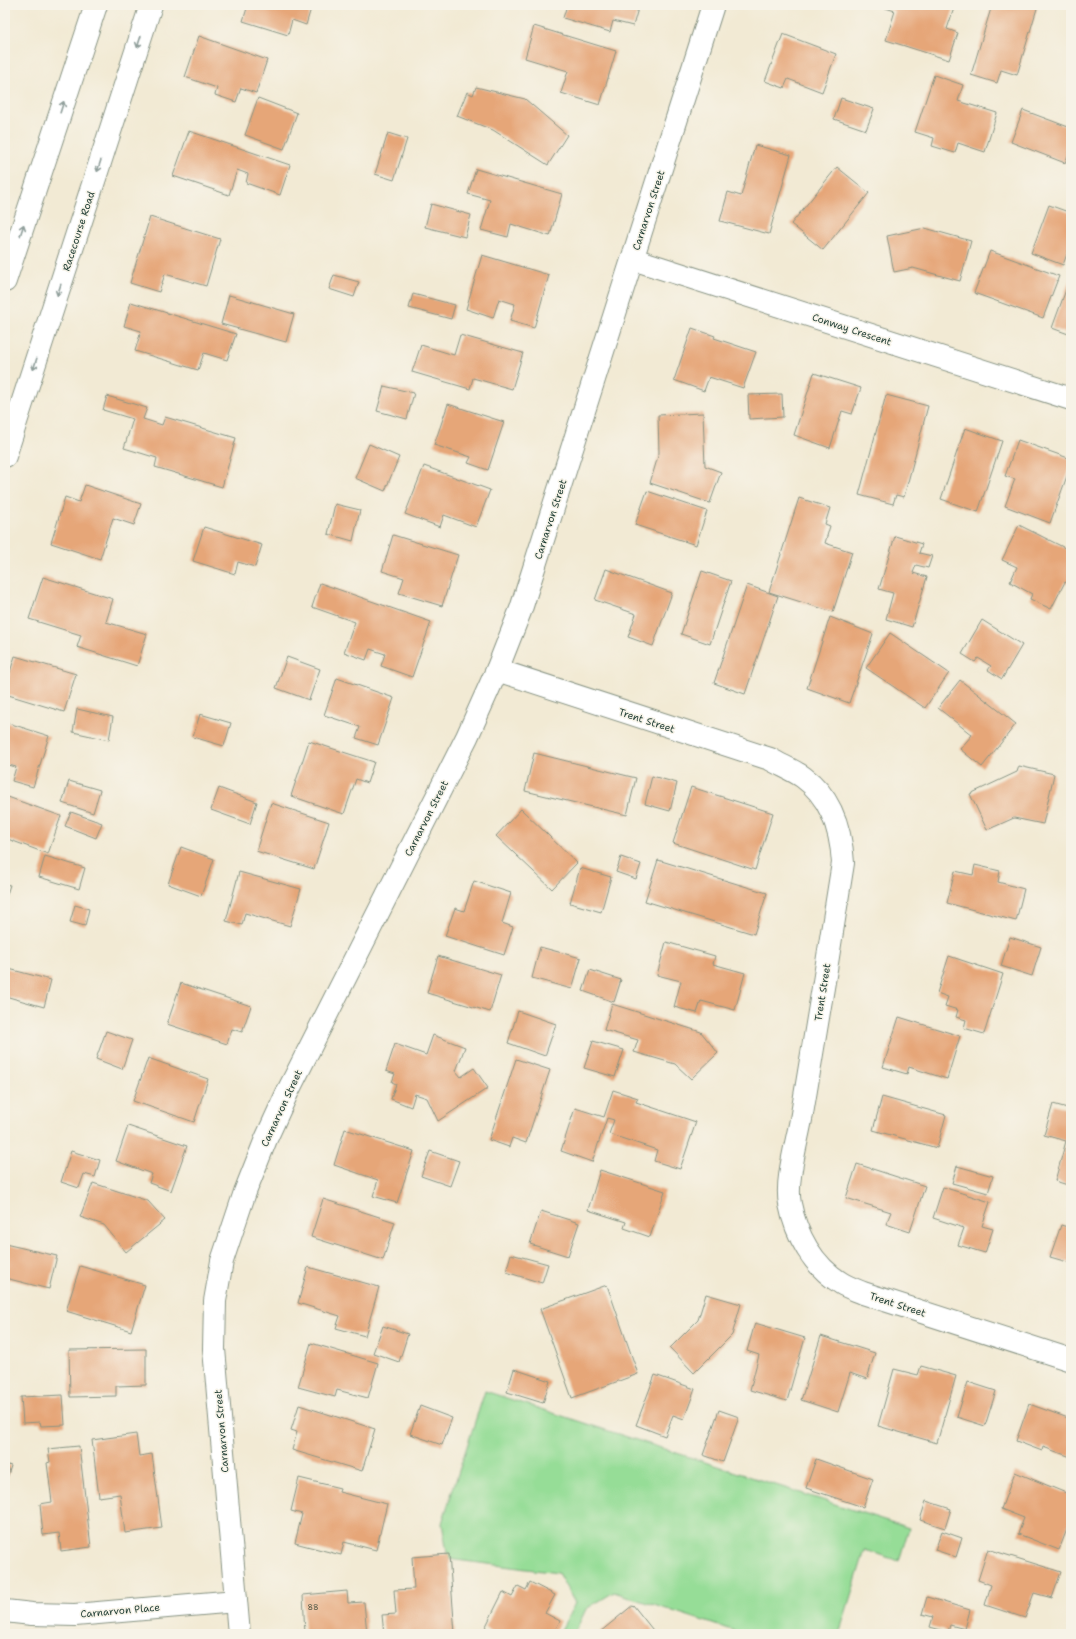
<svg xmlns="http://www.w3.org/2000/svg" width="1076" height="1639" font-family="'Shantell Sans',sans-serif">
	<style>
		.green { fill: #96dd97; stroke: #5a8d66 }
		.building { fill: #e6a678 }
		.lines { fill: none; stroke-linecap: round; stroke-linejoin: round }
		.street-casing { stroke: #889484; stroke-width: 24 }
		.secondary-casing { stroke: #889484; stroke-width: 24 }
		.street { stroke: #fff; stroke-width: 22 }
		.secondary { stroke: #fff; stroke-width: 22 }
		.oneway { stroke: #8f9e9a }
		.labels { text-anchor: middle; stroke-width: 3; stroke-linejoin: round; paint-order: stroke }
		.number-label { font-size: 8px; fill: #515745 }
		.street-label { font-size: 10px; fill: #1f3d34; stroke: #f7f3e8 }
	</style>
	<rect width="100%" height="100%" fill="#f7f3e8"/>
	<filter id="ink" filterUnits="userSpaceOnUse"><feTurbulence type="fractalNoise" baseFrequency=".025" numOctaves="2"/><feDisplacementMap in="SourceGraphic" scale="8" xChannelSelector="R" yChannelSelector="G"/><feConvolveMatrix kernelMatrix="1 2 1 2 8 2 1 2 1" color-interpolation-filters="sRGB"/></filter>
	<filter id="wash" filterUnits="userSpaceOnUse"><feTurbulence type="fractalNoise" baseFrequency=".012" numOctaves="4" result="noise"/><feDisplacementMap in="SourceGraphic" scale="16" xChannelSelector="R" yChannelSelector="G"/><feGaussianBlur stdDeviation="0.9" result="paint"/><feColorMatrix in="noise" values="0 0 0 0 0 0 0 0 0 0 0 0 0 0 0 0 0 1.4 0 .05"/><feComposite in="paint" operator="in"/></filter>
	<g filter="url(#wash)">
		<rect width="100%" height="100%" fill="#f2ead4"/>
		<polygon class="green" points="485,1391 909,1528 899,1561 865,1550 839,1634 744,1634 614,1592 586,1609 574,1634 559,1634 575,1603 558,1573 448,1559 442,1523"/>
		<g id="blocks">
			<g class="building">
				<polygon points="248,5 312,5 306,25 292,20 288,35 243,21"/>
				<polygon points="567,5 639,5 633,26 613,21 610,32 563,18"/>
				<polygon points="876,5 955,5 947,29 958,33 949,60 886,40 895,11"/>
				<polygon points="992,5 1038,5 1017,75 1001,70 997,83 971,75"/>
				<polygon points="534,26 616,51 600,105 561,93 568,71 525,58"/>
				<polygon points="783,34 836,54 822,92 788,79 784,88 765,81"/>
				<polygon points="199,36 267,60 256,93 241,88 236,102 215,95 217,88 185,77"/>
				<polygon points="934,75 963,85 958,101 997,113 985,152 958,143 955,153 932,146 934,138 915,132"/>
				<polygon points="476,87 525,99 567,135 548,165 493,130 457,116 467,92 473,95"/>
				<polygon points="258,98 297,113 284,149 245,135"/>
				<polygon points="841,98 874,109 866,130 834,119"/>
				<polygon points="1023,110 1071,128 1071,148 1065,163 1011,142"/>
				<polygon points="189,131 290,165 280,195 246,183 248,174 237,170 229,195 173,176"/>
				<polygon points="388,133 407,139 394,180 375,174"/>
				<polygon points="755,145 791,155 769,234 720,221 728,192 741,196"/>
				<polygon points="837,167 869,193 823,250 791,224"/>
				<polygon points="476,169 562,194 550,236 511,224 508,237 481,230 490,200 468,194"/>
				<polygon points="431,204 471,215 465,237 425,227"/>
				<polygon points="1049,205 1071,213 1071,243 1063,265 1031,253"/>
				<polygon points="150,217 220,239 206,286 165,274 159,292 130,283"/>
				<polygon points="925,228 971,241 960,281 913,268 894,272 887,236"/>
				<polygon points="990,251 1059,276 1043,318 974,293"/>
				<polygon points="482,255 549,275 534,328 510,321 515,304 499,299 493,318 466,309"/>
				<polygon points="334,275 359,282 354,297 329,289"/>
				<polygon points="1071,276 1071,335 1052,328"/>
				<polygon points="413,294 455,305 451,319 409,308"/>
				<polygon points="229,295 294,314 286,342 221,324"/>
				<polygon points="131,302 236,334 227,360 204,353 198,370 135,351 141,331 124,326"/>
				<polygon points="692,328 715,336 714,338 756,352 743,388 709,377 704,391 674,380"/>
				<polygon points="460,335 523,353 512,389 473,378 470,389 412,372 421,345 454,355"/>
				<polygon points="814,373 861,388 852,414 842,411 830,448 794,435"/>
				<polygon points="384,386 414,393 407,419 377,411"/>
				<polygon points="782,394 783,417 749,419 748,395"/>
				<polygon points="886,395 928,406 904,497 896,495 893,504 859,495"/>
				<polygon points="107,396 147,408 143,419 162,425 165,417 236,438 222,487 155,467 157,458 124,448 133,419 103,410"/>
				<polygon points="448,404 504,422 488,470 468,463 471,457 434,445"/>
				<polygon points="703,413 705,466 721,472 710,503 650,483 659,453 658,415"/>
				<polygon points="965,428 1002,441 978,512 941,499"/>
				<polygon points="1018,440 1071,459 1071,465 1050,523 1005,506 1015,479 1005,476"/>
				<polygon points="369,444 399,457 385,491 355,478"/>
				<polygon points="424,466 490,490 476,527 444,515 440,527 405,514"/>
				<polygon points="85,485 141,504 134,525 113,518 100,559 51,543 65,497 79,502"/>
				<polygon points="647,491 707,511 696,545 635,525"/>
				<polygon points="799,498 830,508 825,524 830,526 825,543 852,552 833,612 769,592"/>
				<polygon points="335,504 360,510 353,541 328,534"/>
				<polygon points="1019,525 1071,551 1071,585 1065,582 1051,609 1030,599 1032,594 1010,582 1017,567 1002,560"/>
				<polygon points="204,527 262,545 255,567 238,562 235,574 193,561"/>
				<polygon points="393,535 458,555 442,606 399,593 404,578 382,571"/>
				<polygon points="895,536 922,544 919,553 932,556 928,568 916,565 913,573 927,577 912,627 886,619 893,593 879,589"/>
				<polygon points="606,569 672,593 653,646 628,637 636,614 595,600"/>
				<polygon points="702,571 731,581 710,644 681,634"/>
				<polygon points="43,577 113,599 106,622 147,634 137,666 77,647 81,635 29,619"/>
				<polygon points="320,583 431,622 412,677 381,666 385,654 370,649 366,660 344,652 355,622 312,607"/>
				<polygon points="747,585 778,596 745,694 714,683"/>
				<polygon points="830,617 873,634 849,703 807,688"/>
				<polygon points="982,620 1022,645 1002,679 988,670 991,666 978,658 975,662 962,654"/>
				<polygon points="890,633 949,673 925,708 866,668"/>
				<polygon points="15,656 76,674 64,712 5,694 5,688"/>
				<polygon points="287,657 320,669 309,700 276,688"/>
				<polygon points="337,678 394,698 378,745 356,738 360,727 324,715"/>
				<polygon points="960,680 1016,724 982,767 960,749 972,735 938,708"/>
				<polygon points="77,709 113,717 109,740 73,732"/>
				<polygon points="200,714 231,723 224,746 193,737"/>
				<polygon points="5,722 49,736 33,787 12,781 16,767 5,764"/>
				<polygon points="309,741 374,762 367,783 356,779 344,814 291,796"/>
				<polygon points="534,753 636,778 627,815 525,791"/>
				<polygon points="1019,766 1054,774 1043,824 1014,818 987,830 970,794 1017,772"/>
				<polygon points="652,776 677,783 670,811 645,804"/>
				<polygon points="69,781 100,790 93,813 62,803"/>
				<polygon points="691,787 773,813 755,870 673,843"/>
				<polygon points="219,788 257,802 250,824 211,810"/>
				<polygon points="5,796 61,816 48,854 5,838"/>
				<polygon points="271,803 329,822 314,869 256,851"/>
				<polygon points="521,809 577,863 552,889 496,836"/>
				<polygon points="71,812 102,823 96,838 65,826"/>
				<polygon points="181,847 214,859 201,896 168,884"/>
				<polygon points="45,856 85,868 79,889 39,877"/>
				<polygon points="621,857 641,864 636,879 616,872"/>
				<polygon points="658,860 767,893 754,934 645,901"/>
				<polygon points="975,865 1000,871 998,882 1024,889 1016,921 947,903 955,871 973,875"/>
				<polygon points="580,868 611,877 601,912 570,903"/>
				<polygon points="239,872 301,889 290,926 245,913 242,925 226,921"/>
				<polygon points="474,881 511,893 502,923 513,927 504,955 445,936 455,908 464,911"/>
				<polygon points="5,884 10,885 5,900"/>
				<polygon points="75,905 89,909 85,926 70,922"/>
				<polygon points="1010,937 1041,947 1032,976 1001,966"/>
				<polygon points="666,942 715,956 713,964 745,973 735,1010 701,1001 697,1013 674,1007 681,981 657,975"/>
				<polygon points="540,947 581,958 572,989 532,978"/>
				<polygon points="438,956 501,975 490,1012 427,993"/>
				<polygon points="949,956 1003,974 984,1034 964,1028 966,1020 956,1017 958,1010 945,1006 948,997 937,993"/>
				<polygon points="5,968 51,980 44,1007 5,996"/>
				<polygon points="590,970 621,980 614,1002 583,991"/>
				<polygon points="181,983 251,1006 242,1032 232,1029 227,1044 167,1024"/>
				<polygon points="612,1004 701,1032 718,1053 691,1079 675,1064 634,1052 638,1040 604,1030"/>
				<polygon points="518,1011 556,1024 545,1056 508,1043"/>
				<polygon points="899,1017 960,1036 947,1079 909,1067 907,1074 883,1067"/>
				<polygon points="106,1031 132,1040 122,1069 96,1059"/>
				<polygon points="433,1035 465,1047 456,1071 461,1077 474,1068 488,1088 438,1121 427,1098 415,1094 411,1107 391,1099 396,1084 392,1082 395,1074 386,1071 395,1044 426,1055"/>
				<polygon points="593,1041 624,1050 615,1077 584,1068"/>
				<polygon points="148,1058 208,1079 194,1122 133,1101"/>
				<polygon points="516,1059 550,1070 526,1143 512,1138 509,1147 489,1140"/>
				<polygon points="613,1090 638,1098 636,1102 696,1122 680,1169 654,1161 657,1150 609,1134 614,1120 607,1118 592,1162 561,1151 575,1108 604,1117"/>
				<polygon points="882,1097 946,1115 937,1148 873,1130"/>
				<polygon points="1053,1104 1071,1109 1071,1186 1055,1181 1066,1141 1044,1135"/>
				<polygon points="128,1126 187,1146 171,1191 149,1183 152,1174 116,1161"/>
				<polygon points="345,1129 414,1151 397,1203 373,1196 378,1180 334,1165"/>
				<polygon points="71,1151 100,1160 95,1177 84,1174 79,1188 61,1182"/>
				<polygon points="430,1151 459,1161 450,1186 421,1176"/>
				<polygon points="857,1164 925,1186 910,1232 886,1224 891,1212 846,1198"/>
				<polygon points="957,1166 993,1176 988,1193 952,1183"/>
				<polygon points="600,1170 665,1191 650,1237 624,1228 626,1222 588,1210"/>
				<polygon points="93,1183 148,1201 165,1220 126,1252 104,1225 80,1217"/>
				<polygon points="943,1187 990,1202 982,1226 993,1229 985,1253 958,1245 964,1228 933,1218"/>
				<polygon points="323,1199 395,1222 383,1260 311,1237"/>
				<polygon points="541,1211 579,1223 568,1256 530,1244"/>
				<polygon points="1061,1225 1071,1228 1071,1263 1050,1257"/>
				<polygon points="5,1244 57,1256 49,1289 5,1278"/>
				<polygon points="511,1254 548,1264 542,1283 506,1272"/>
				<polygon points="80,1266 145,1285 131,1331 66,1311"/>
				<polygon points="308,1267 379,1287 365,1336 336,1328 340,1316 298,1303"/>
				<polygon points="607,1285 638,1374 572,1398 540,1309"/>
				<polygon points="706,1294 741,1304 732,1335 694,1373 670,1348 698,1320"/>
				<polygon points="755,1323 805,1338 787,1401 750,1390 759,1355 747,1351"/>
				<polygon points="383,1326 408,1334 399,1362 373,1353"/>
				<polygon points="821,1336 875,1353 867,1379 850,1373 838,1412 801,1400"/>
				<polygon points="311,1343 378,1363 368,1398 337,1390 335,1397 298,1387"/>
				<polygon points="146,1349 146,1385 116,1386 116,1396 70,1397 69,1350"/>
				<polygon points="921,1366 956,1376 937,1443 878,1426 894,1369 918,1375"/>
				<polygon points="514,1369 550,1381 543,1403 507,1392"/>
				<polygon points="655,1375 695,1389 684,1419 673,1415 665,1436 636,1425"/>
				<polygon points="968,1382 996,1391 985,1426 957,1417"/>
				<polygon points="63,1395 65,1425 41,1426 40,1422 23,1423 21,1397"/>
				<polygon points="1029,1404 1071,1419 1071,1457 1043,1447 1042,1451 1016,1441"/>
				<polygon points="299,1405 375,1429 362,1471 292,1450 297,1432 291,1430"/>
				<polygon points="420,1406 452,1418 442,1445 410,1434"/>
				<polygon points="719,1410 739,1417 723,1462 703,1455"/>
				<polygon points="136,1434 139,1456 152,1454 162,1528 125,1533 120,1494 99,1497 92,1440"/>
				<polygon points="79,1446 91,1547 61,1551 59,1533 43,1535 40,1504 52,1502 47,1463 50,1462 48,1449"/>
				<polygon points="816,1459 873,1479 863,1507 806,1488"/>
				<polygon points="5,1464 11,1466 5,1484"/>
				<polygon points="1015,1472 1071,1495 1071,1519 1059,1550 1018,1534 1024,1518 1001,1509"/>
				<polygon points="299,1478 340,1488 339,1492 387,1504 376,1550 344,1542 341,1555 295,1543 302,1514 291,1511"/>
				<polygon points="926,1501 951,1509 945,1528 920,1520"/>
				<polygon points="942,1531 962,1538 956,1557 935,1550"/>
				<polygon points="988,1549 1061,1572 1052,1598 1034,1593 1025,1618 985,1605 991,1585 978,1580"/>
				<polygon points="449,1554 455,1634 384,1634 382,1615 396,1614 394,1590 414,1589 412,1557"/>
				<polygon points="530,1582 555,1595 545,1613 560,1621 553,1634 498,1634 485,1628 503,1592 512,1597 518,1586 526,1590"/>
				<polygon points="347,1591 348,1603 364,1602 367,1634 305,1634 303,1595"/>
				<polygon points="927,1597 970,1610 965,1629 950,1625 948,1632 930,1627 933,1617 922,1614"/>
				<polygon points="633,1605 656,1634 601,1634 600,1632"/>
			</g>
		</g>
	</g>
	<g filter="url(#ink)">
		<use href="#blocks" fill-opacity="0" stroke="#889484" stroke-width="1"/>
		<g class="lines">
			<g class="street-casing">
				<g id="street">
					<polyline points="633,259 1071,399"/>
					<path d="M497,670L770,759C780,765 793,770 803,777C831,797 841,829 843,863C830,947 816,1030 802,1114C798,1139 785,1180 790,1204C796,1235 813,1266 841,1283C847,1287 856,1290 863,1293L1071,1360"/>
					<polyline points="5,1611 32,1614 75,1615 236,1601"/>
					<polyline points="239,1634 214,1349 215,1301 222,1261 245,1192 266,1139 288,1091 467,737 497,670 521,609 713,5"/>
				</g>
			</g>
			<g class="secondary-casing">
				<g id="secondary">
					<polyline points="5,281 96,5"/>
					<polyline points="5,456 151,5"/>
				</g>
			</g>
			<use href="#street" class="street"/>
			<use href="#secondary" class="secondary"/>
		</g>
		<defs><path id="oneway-shaft" d="M-6 0H5M1.5-3L5.5 0L1.5 3" fill="none" stroke-width="1.6" stroke-linecap="round" stroke-linejoin="round"/></defs>
		<g class="oneway">
			<use href="#oneway-shaft" transform="translate(139 42) rotate(108)"/>
			<use href="#oneway-shaft" transform="translate(62 107) rotate(-72)"/>
			<use href="#oneway-shaft" transform="translate(99 166) rotate(108)"/>
			<use href="#oneway-shaft" transform="translate(22 230) rotate(-72)"/>
			<use href="#oneway-shaft" transform="translate(59 290) rotate(108)"/>
			<use href="#oneway-shaft" transform="translate(35 364) rotate(108)"/>
		</g>
	</g>
	<g class="labels">
		<g class="number-label">
			<text x="313" y="1610">88</text>
		</g>
		<g class="street-label">
			<text transform="translate(648 210) rotate(-72)" y="4">Carnarvon Street</text>
			<text transform="translate(78 231) rotate(-72)" y="4">Racecourse Road</text>
			<text transform="translate(852 329) rotate(18)" y="4">Conway Crescent</text>
			<text transform="translate(550 519) rotate(-72)" y="4">Carnarvon Street</text>
			<text transform="translate(647 720) rotate(18)" y="4">Trent Street</text>
			<text transform="translate(426 818) rotate(-63)" y="4">Carnarvon Street</text>
			<text transform="translate(822 992) rotate(-81)" y="4">Trent Street</text>
			<text transform="translate(281 1108) rotate(-65)" y="4">Carnarvon Street</text>
			<text transform="translate(898 1304) rotate(18)" y="4">Trent Street</text>
			<text transform="translate(221 1431) rotate(-95)" y="4">Carnarvon Street</text>
			<text transform="translate(120 1610) rotate(-5)" y="4">Carnarvon Place</text>
		</g>
	</g>
	<rect width="1076" height="1639" fill="none" stroke="#f7f3e8" stroke-width="20"/>
</svg>
